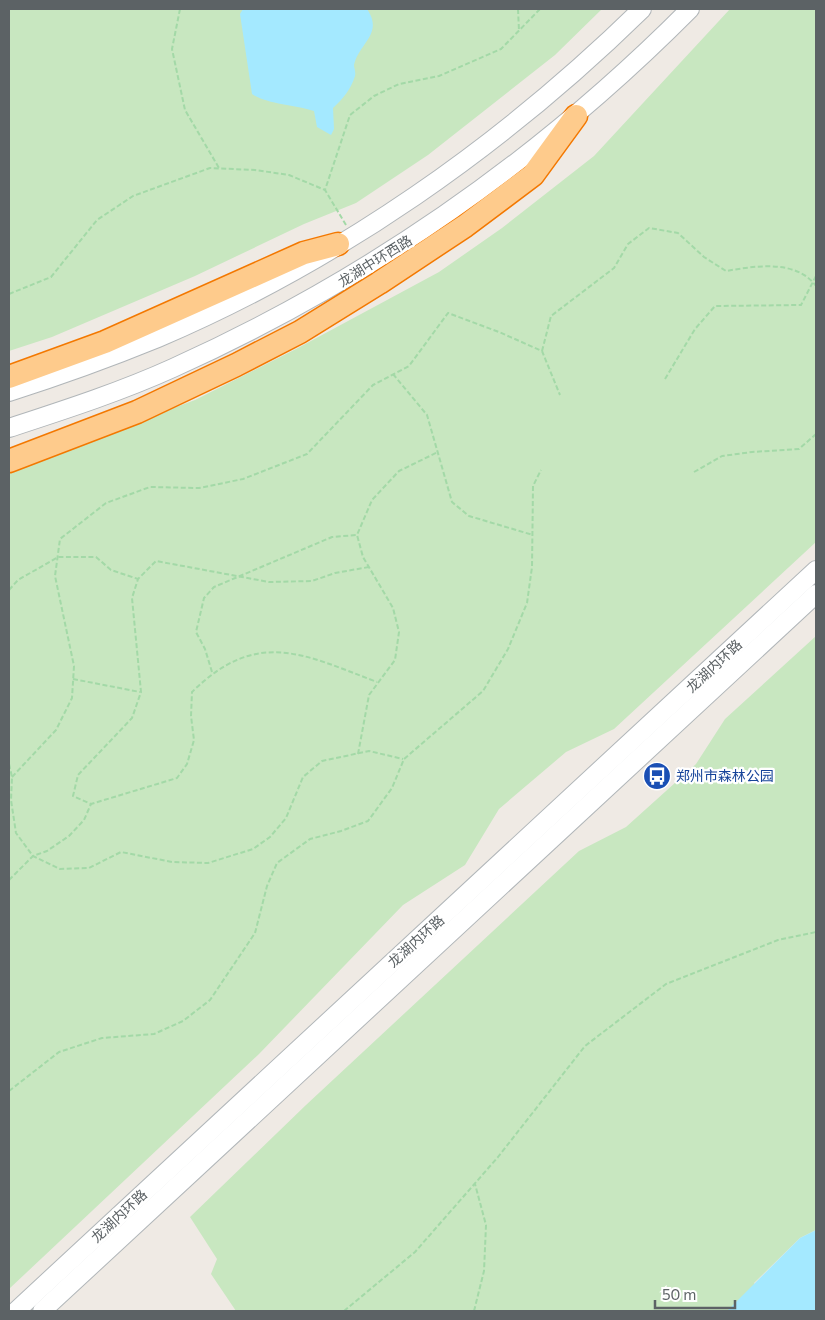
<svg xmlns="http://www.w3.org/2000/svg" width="825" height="1320" font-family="Commissioner,'Noto Sans SC',sans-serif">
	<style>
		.green { fill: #c8e7c0 }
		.water { fill: #a4e9ff }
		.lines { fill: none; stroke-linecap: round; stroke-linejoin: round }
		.secondary-casing { stroke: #b1b6b9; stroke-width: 20 }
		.highway-casing { stroke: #f37800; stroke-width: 25 }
		.path { stroke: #a3d9a7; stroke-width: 2; stroke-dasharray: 5 2.5; stroke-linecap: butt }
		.secondary { stroke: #fff; stroke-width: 18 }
		.highway { stroke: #fecb8c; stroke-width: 22 }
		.labels { text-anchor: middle; stroke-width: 4.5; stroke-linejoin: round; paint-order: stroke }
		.street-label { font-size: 14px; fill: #5c6265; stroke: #fff }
		.transit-label { font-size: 14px; fill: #164399; stroke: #fff; text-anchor: start }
	</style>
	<rect width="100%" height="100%" fill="#efeae4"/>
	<g class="green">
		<polygon points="9,9 602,9 555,55 428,155 356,203 304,224 195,276 52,337 9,351"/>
		<polygon points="730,9 816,9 816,542 614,729 566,752 499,809 465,865 403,905 259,1054 9,1289 9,466 50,454 195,400 296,349 439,272 502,228 594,156"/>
		<polygon points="816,636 816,1230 800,1238 754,1283 771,1311 236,1311 211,1274 217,1259 190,1217 306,1105 579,851 626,827 696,764 725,719"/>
	</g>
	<g class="water">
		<path d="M243,9H367C384,34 359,43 354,65C354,68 356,72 355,76C351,89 343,99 333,108L334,129L331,135L317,127L314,111C295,105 266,104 252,94L240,14Z"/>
		<polygon points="816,1230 816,1311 727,1311 800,1238"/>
	</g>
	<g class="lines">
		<g class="secondary-casing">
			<g id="secondary">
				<path d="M9,392C59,376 109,358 158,338C338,261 502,146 642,9"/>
				<path d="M9,428C64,410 120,392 173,368C368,280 539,161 690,9"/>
				<polyline points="16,1311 816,570"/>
				<polyline points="42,1311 816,594"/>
			</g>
		</g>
		<g class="highway-casing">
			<g id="highway">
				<polyline points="9,377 105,342 304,253 338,244"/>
				<polyline points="9,461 137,412 236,365 300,332 379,283 465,226 533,175 576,116"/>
			</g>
		</g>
		<g class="path">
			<polyline points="180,9 172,49 185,110 219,168"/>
			<polyline points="518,9 519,31"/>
			<polyline points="346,225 325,190 350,115 374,96 399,84 439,76 501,49 540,9"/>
			<polyline points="9,294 51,277 97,220 133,196 210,168 255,170 289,175 325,190"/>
			<path d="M542,351L551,316L614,268L628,244L649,228L678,233L704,257L726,271C755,266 796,259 816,286"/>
			<polyline points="393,374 427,415 452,502 469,516 533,535"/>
			<polyline points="665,379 695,329 715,306 801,305 816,276"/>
			<polyline points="694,472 722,456 752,452 799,449 816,434"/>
			<path d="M369,567L335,573L312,581L269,582L156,561L138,579L132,598L141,692L132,718L78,775L73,796L91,804L177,778L187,764L194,740L191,716L192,692C257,628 303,654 377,682"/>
			<polyline points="9,590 18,580 58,557 96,557 111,570 138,579"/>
			<polyline points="212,672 205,649 196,632 204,598 214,587 332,537 357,535"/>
			<polyline points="73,679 140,692"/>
			<polyline points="358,754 369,695 395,660 399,632 393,608 363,557 357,535 372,500 399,471 438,452"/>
			<polyline points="9,764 12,777 11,800 16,833 33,856 60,869 89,868 121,852 172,862 208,863 253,849 270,837 286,818 303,777 322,761 369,751 403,759"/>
			<polyline points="12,777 56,730 72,698 74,666 55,576 60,539 106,503 150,487 199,488 243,479 307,454 373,385 409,366 448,313 499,332 542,351 560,395"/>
			<polyline points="9,880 33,856 47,851 69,836 84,820 91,804"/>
			<polyline points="9,1091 59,1052 102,1038 154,1034 183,1021 210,1000 255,933 267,886 277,863 310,839 341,831 368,821 392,788 404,759 483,691 508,649 527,603 532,567 533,486 541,470"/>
			<polyline points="344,1311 415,1252 498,1157 585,1046 666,984 778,940 816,932"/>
			<polyline points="474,1311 484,1271 486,1225 475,1184"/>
		</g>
		<use href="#secondary" class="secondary"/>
		<use href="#highway" class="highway"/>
	</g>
	<defs>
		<g id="bus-disc" transform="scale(1.4375)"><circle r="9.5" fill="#1a4fb4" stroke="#fff"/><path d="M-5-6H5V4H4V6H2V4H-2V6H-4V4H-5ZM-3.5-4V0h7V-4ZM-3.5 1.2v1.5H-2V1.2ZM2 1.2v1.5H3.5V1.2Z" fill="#fff"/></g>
	</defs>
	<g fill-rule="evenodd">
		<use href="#bus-disc" x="657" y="776"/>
	</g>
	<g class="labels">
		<g class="street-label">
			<text transform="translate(375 261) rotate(-32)" y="5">龙湖中环西路</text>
			<text transform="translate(714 666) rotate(-43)" y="5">龙湖内环路</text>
			<text transform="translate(416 941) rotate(-42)" y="5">龙湖内环路</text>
			<text transform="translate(119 1216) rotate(-43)" y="5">龙湖内环路</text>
		</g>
		<g class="transit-label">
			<text x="676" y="781">郑州市森林公园</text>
		</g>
	</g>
	<rect width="825" height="1320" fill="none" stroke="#5c6265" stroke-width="20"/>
	<path d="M655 1300v8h80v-8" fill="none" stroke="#5c6265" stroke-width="2.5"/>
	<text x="662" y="1300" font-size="15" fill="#5c6265" stroke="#ffffff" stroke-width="4" paint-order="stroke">50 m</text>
</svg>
